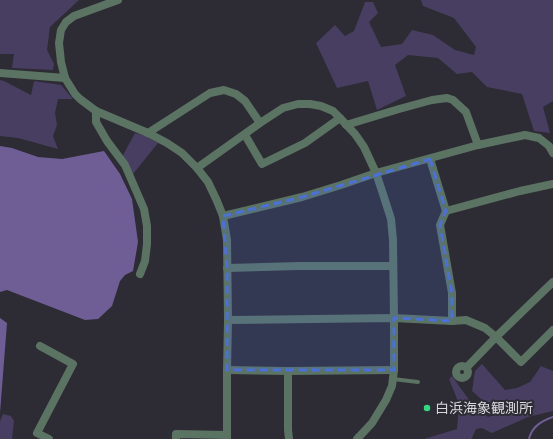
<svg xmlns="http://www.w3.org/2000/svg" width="553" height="439" font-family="Signika,'Noto Sans JP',sans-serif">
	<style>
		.green { fill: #483e61 }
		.water { fill: #6f5e96 }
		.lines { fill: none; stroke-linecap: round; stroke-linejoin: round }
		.stream { stroke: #6f5e96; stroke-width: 2 }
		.service { stroke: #5b7362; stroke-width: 4 }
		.minor { stroke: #5b7362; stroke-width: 8 }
		.tertiary { stroke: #5b7362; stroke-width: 8 }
		.marked { fill: #4c70d9; fill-opacity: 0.2; stroke: #4c70d9; stroke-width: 3; stroke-dasharray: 8 5; stroke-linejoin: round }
		.poi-dot { fill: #33d882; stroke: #2d2b33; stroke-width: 1.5 }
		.labels { text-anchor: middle; stroke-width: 4; stroke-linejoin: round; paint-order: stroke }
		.poi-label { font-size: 14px; fill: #d9d8dd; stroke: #2d2b33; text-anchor: start }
	</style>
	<rect width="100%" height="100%" fill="#2d2b33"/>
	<g class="green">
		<polygon points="0,0 79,0 50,27 47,50 54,64 53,70 12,68 14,54 0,54"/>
		<polygon points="421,0 553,0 553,101 543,107 550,133 534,131 522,94 487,87 472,72 457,74 438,58 408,55 395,65 406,96 377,110 368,81 337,88 316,43 335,25 345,36 354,31 365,2 373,2 378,13 369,22 381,47 402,44 412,30 433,35 455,50 474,55 476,47 454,18 423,6"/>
		<polygon points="0,80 4,81 31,95 34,81 61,85 73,99 58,99 55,113 57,125 53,136 58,149 18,138 0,136"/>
		<polygon points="135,133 145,136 158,143 133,174 122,157"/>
		<polygon points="482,364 505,390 517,388 530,382 541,366 553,371 553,411 528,417 492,433 482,428 476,429 472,438 471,439 424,439 457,429 459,404 449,379 452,376 472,404 488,417 498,414 472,391 475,371"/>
		<polygon points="3,414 11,416 14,421 12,439 0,439 0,421"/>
	</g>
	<g class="water">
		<polygon points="0,146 12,148 38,157 62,159 104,151 120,174 132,199 138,242 133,271 125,275 120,281 112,306 98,319 85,320 7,290 0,292"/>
		<polygon points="0,318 7,323 0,413"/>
	</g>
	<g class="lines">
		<path class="stream" d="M529,439C532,426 542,421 553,417"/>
		<polyline class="service" points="393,379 418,382"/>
		<g class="minor">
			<polyline points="118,0 74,16 66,22 61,30 59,43 61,62 65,78 75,94 80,99 96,111 96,122 107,141 125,165 144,209 147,226 147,244 145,261 140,274"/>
			<polyline points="0,73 65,78"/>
			<polyline points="346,125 399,109 432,100 447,98 453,100 466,112 478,145"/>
			<polyline points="148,133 210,93 224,90 236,94 245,101 260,123"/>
			<polyline points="245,135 262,164 305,143 340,118"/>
			<polyline points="430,159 446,211 440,225 452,293 452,321"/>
			<polyline points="197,168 260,123 283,108 298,104 310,104 321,106 333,111 340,118 355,134 364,147 376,173 383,194 391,219 393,240 394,318 394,370 392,386 386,400 372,423 357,439"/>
			<polyline points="446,211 520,191 553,184"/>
			<polyline points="223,216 302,197 341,185 376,173 478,145 525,135 539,138 549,146 553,153"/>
			<polyline points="227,268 299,266 393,266"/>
			<polyline points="228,320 394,318 452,321 466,320 485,328 496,337 521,362 553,330"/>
			<polyline points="40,346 73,364 37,433 49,439"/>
			<circle cx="462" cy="372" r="6"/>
			<polyline points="467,367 496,337 553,282"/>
			<polyline points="227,370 288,371 394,370"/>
			<polyline points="288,371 288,430 289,439"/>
			<polyline points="176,439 176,434 227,435"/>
		</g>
		<polyline class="tertiary" points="96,111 148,133 167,143 182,153 197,168 208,182 217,201 223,216 227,240 228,320 227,370 227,439"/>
	</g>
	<path class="marked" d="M430,159L446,211L440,225L452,293V321L394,318V370H227V268L223,216L302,197Z"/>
	<circle class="poi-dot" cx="427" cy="408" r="4"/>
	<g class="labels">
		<g class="poi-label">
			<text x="435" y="413">白浜海象観測所</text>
		</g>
	</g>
</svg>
